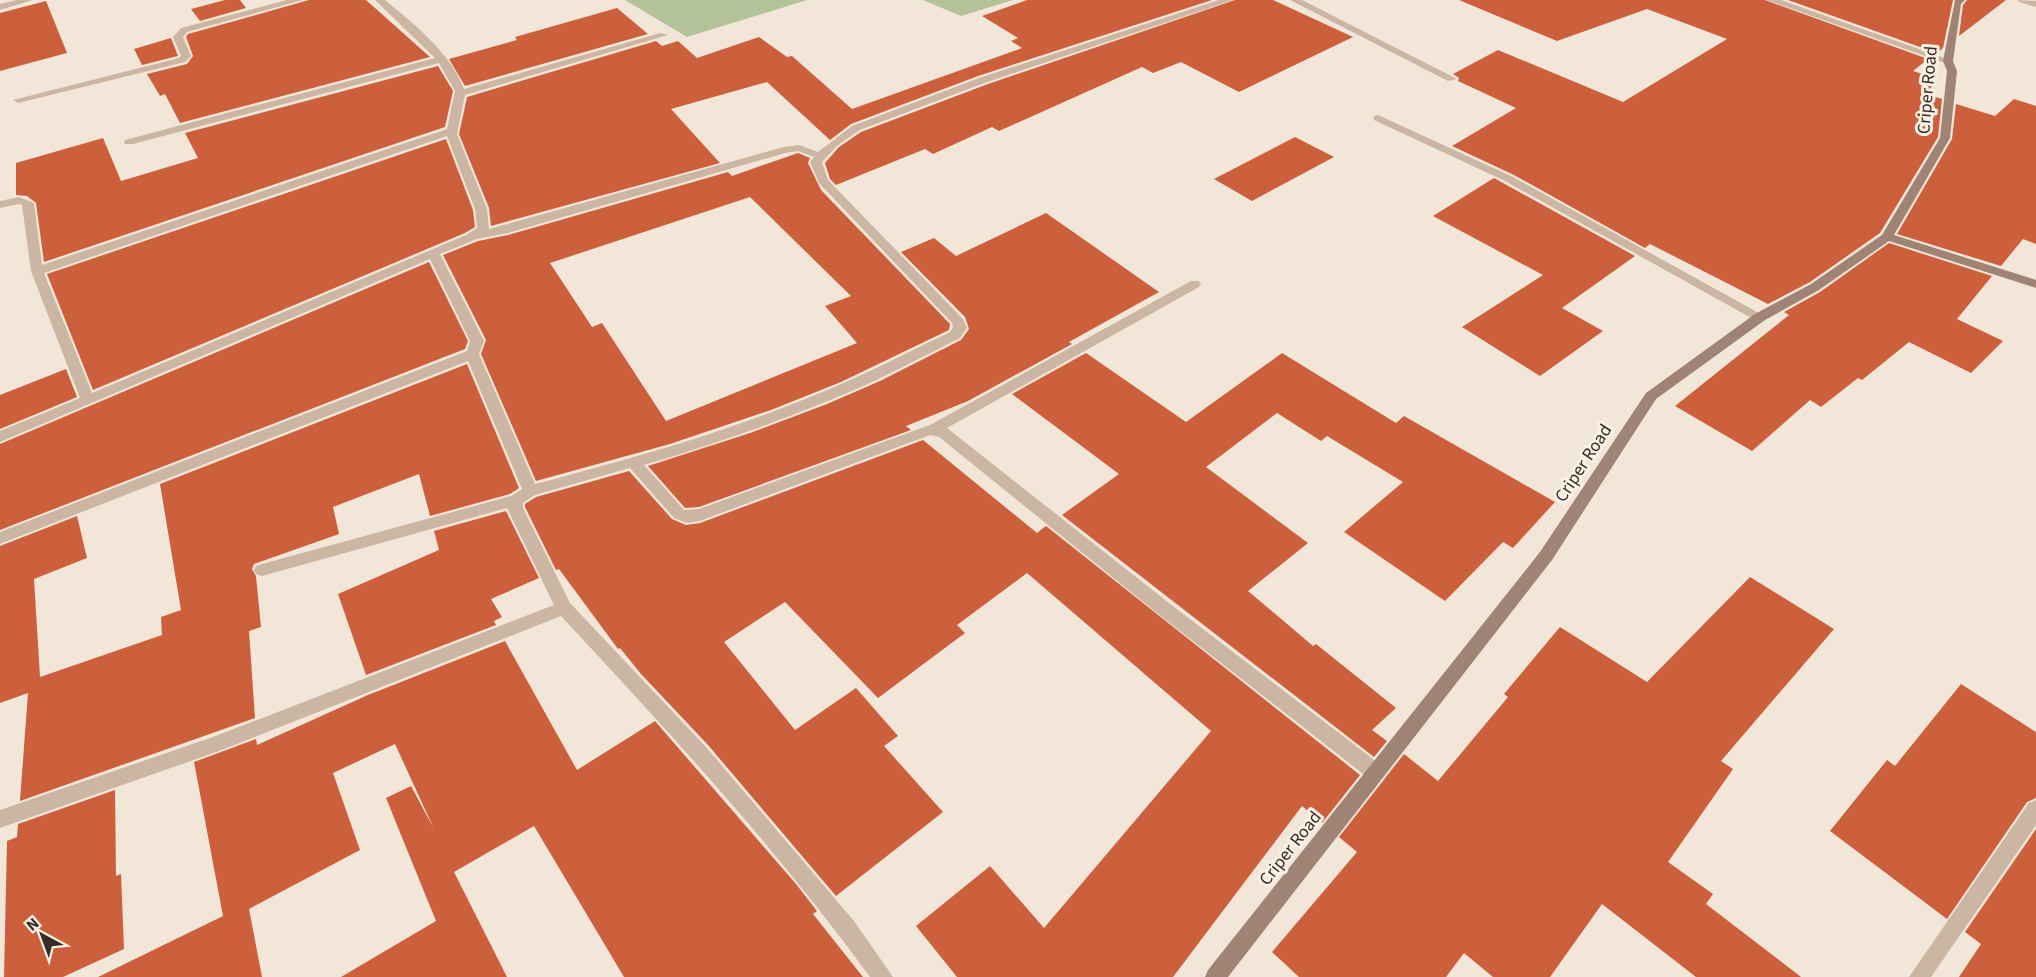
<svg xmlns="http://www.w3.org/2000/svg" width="2036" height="977" font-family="'Source Sans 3',sans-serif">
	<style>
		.green { fill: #b4c297 }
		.building { fill: #cc5f3c; fill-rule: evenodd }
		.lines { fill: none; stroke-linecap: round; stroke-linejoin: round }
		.street { fill: #cbb6a3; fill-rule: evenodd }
		.secondary { fill: #9f8475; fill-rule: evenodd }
		.labels { text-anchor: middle; stroke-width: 6; stroke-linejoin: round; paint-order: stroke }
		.street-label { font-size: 18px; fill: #362b26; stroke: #faf0e4 }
	</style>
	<rect width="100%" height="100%" fill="#f2e6d8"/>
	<g class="green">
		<polygon points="625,0 807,0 687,37"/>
		<polygon points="923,0 1013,0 961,16"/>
	</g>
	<g class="building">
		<polygon points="225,0 240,0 246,8 200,21 191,9"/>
		<polygon points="309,0 366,0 430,57 180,123 165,94 160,96 147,74 187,64 193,56 186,37 188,34"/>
		<polygon points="1027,0 1212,0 978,76 851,124 830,140 767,82 671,109 720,163 491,226 489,208 459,134 467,97 656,41 662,46 678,41 697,58 759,37 787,57 792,56 852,109 1022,48 1011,41 1018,38 982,16"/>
		<polygon points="1235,0 1273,0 1353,37 1239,92 1181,62 1153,73 1142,67 999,131 992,127 933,154 925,149 836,185 830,179 825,163 839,147 861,132 988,84"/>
		<polygon points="1459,0 1765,0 1928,59 1913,71 1931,77 1926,83 1933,85 1926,94 1942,99 1938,137 1880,233 1810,282 1768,304 1650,244 1645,248 1514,175 1452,146 1516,108 1458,81 1459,78 1453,74 1498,50 1623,102 1727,39 1647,9 1557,41"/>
		<polygon points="1788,0 1953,0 1943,48 1937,53"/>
		<polygon points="1967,0 2006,0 1959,36 1963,5"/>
		<polygon points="46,1 67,53 0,71 0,13"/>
		<polygon points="617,8 648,34 465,86 449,59 517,40 515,37"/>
		<polygon points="171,38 178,56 142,65 134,49"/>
		<polygon points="438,66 453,91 445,127 44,262 36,203 27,196 16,195 16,163 103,138 121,181 198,158 185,133"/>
		<polygon points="2014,99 2036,106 2036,244 2023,239 2001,266 1897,234 1952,139 1956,104 1995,116"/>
		<polygon points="1295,137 1334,157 1252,201 1214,179"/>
		<polygon points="446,139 473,210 475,227 465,233 93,390 47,274"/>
		<path d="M798,153L810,158L808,163L821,190L950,324L949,330L841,382L771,410L670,444L536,481L481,354L486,340L443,255L478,241L508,235L728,172L732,176ZM750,197L851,296L825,306L857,343L666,421L602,323L592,327L550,263Z"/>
		<polygon points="1494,178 1635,256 1562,308 1603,331 1540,376 1462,327 1543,275 1433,216"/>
		<polygon points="1046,213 1159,292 1069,342 1072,344 968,401 906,426 911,430 699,507 685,508 648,466 750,433 827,404 880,381 961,340 969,329 965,317 901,252 934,238 956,256"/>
		<polygon points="1889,243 1992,276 1957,319 2003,341 1971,373 1909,342 1862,380 1858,378 1821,407 1810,400 1752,451 1675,406 1789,315 1784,312 1820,292"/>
		<polygon points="429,262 468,341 465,349 0,530 0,444"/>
		<polygon points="1086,353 1186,422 1282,353 1396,423 1404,416 1555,502 1513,548 1503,542 1445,601 1344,532 1403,482 1327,436 1321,441 1277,413 1206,467 1308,543 1248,591 1313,646 1316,644 1396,708 1372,730 1387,741 1374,757 1062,515 1119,474 1012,394"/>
		<polygon points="467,364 519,488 510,494 430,516 419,474 333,507 339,534 254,564 252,569 256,576 261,627 249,631 255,718 20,801 28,693 0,703 0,546 77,516 87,558 34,579 40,677 162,635 161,617 181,610 160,484"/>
		<polygon points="66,369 77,397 0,429 0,395"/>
		<polygon points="923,440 1037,533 1046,526 1360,775 1322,823 1302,806 1173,977 957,977 916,926 990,866 1044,928 1211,731 1027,573 957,625 965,633 878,698 785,602 724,642 795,730 856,688 898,736 884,746 943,812 836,896 708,745 641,674 620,648 618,649 559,569 556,570 525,507 525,504 536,497 629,471 672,519 686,525 700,523"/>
		<polygon points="506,511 539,578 491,599 502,617 494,621 496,625 366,675 338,594 439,550 434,531"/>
		<polygon points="1750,577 1834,629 1721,761 1733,769 1668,862 1713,894 1706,904 1801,977 1696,977 1602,904 1550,977 1493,977 1464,953 1446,977 1299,977 1272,952 1357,852 1339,837 1404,754 1438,781 1508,697 1504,694 1560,627 1647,682"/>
		<polygon points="505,641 577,770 655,721 796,884 817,911 813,914 863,977 624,977 534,826 454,872 507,977 341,977 436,921 386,798 411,786 434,829 395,744 333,773 360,850 249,909 262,977 98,977 223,916 194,762 256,739 257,745 368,695"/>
		<polygon points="1961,684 2036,732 2036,798 2027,802 1947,919 1830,831 1887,760 1895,766"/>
		<polygon points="115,790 116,876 121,874 124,949 63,977 4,977 7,841 17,837 18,824"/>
		<polygon points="2036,829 2036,977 1959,977 1981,944 1965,932"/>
	</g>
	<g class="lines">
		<g class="street">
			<polygon points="17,0 33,0 0,10 0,4"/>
			<polygon points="287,0 303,0 187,32 183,37 191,56 185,62 18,103 13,100 179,58 181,56 173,37 181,28"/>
			<path d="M375,0H385C414,24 450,52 464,89L660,33L668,35L465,95L457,134L487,209L489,229L784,147L799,145L818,152L852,126L979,78L1219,0H1233L987,82L860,130L838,145L822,162L828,180L963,319L967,328L960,338C924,356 889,375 852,391C784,420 715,444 644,465L684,510L699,509L930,425L1191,281H1199L1201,284L1199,287L947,428L1169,603L1381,765L1383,771L1381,777L1374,779L1367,777L1157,613L939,437L930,435L700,521L687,523L674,518L630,468L535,495L523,503V508L570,603L706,747L854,921L893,977H870C777,849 669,732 561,616L219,751L0,828V810L213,737L554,605L507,508L262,576L256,574L254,570L256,566L262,564L511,496L522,489L468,361L0,544V532L467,351L470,341L430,259L0,442V431L80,398L31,271L22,205L19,204L0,208V201L19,197L34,203L42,265L447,129L455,91L439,63L133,144H125L124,142L125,140L435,58ZM447,136L475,209L477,228L466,235L92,393L44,273ZM798,151L814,157L810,162L819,183L952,323L953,328L950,332C902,355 855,380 805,399C717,435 626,460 535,484L479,354L484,341L440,254L477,239L508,233L785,153Z"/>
			<polygon points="1290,0 1302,0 1457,79 1448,81"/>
			<polygon points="1767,0 1781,0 1953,61 1945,63"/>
			<polygon points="2017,0 2036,1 2036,7 2019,2"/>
			<polygon points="1378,115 1513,177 1766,317 1760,321 1755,320 1505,181 1374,120 1374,116"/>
			<polygon points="2036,800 2036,825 1931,977 1909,977 2029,803"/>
		</g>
		<polygon class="secondary" points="1955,0 1965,0 1961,4 1953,61 1957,71 1950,138 1894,235 2036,280 2036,288 1889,241 1819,290 1765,320 1656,399 1552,560 1228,977 1205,977 1208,970 1540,552 1646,393 1755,314 1811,284 1882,235 1940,138 1947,71 1943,61"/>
	</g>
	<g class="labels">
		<g class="street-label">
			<text transform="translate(1927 90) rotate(-85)" y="6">Criper Road</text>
			<text transform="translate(1583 463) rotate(-57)" y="6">Criper Road</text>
			<text transform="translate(1290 848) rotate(-52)" y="6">Criper Road</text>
		</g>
	</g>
	<g transform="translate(42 935) rotate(319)" stroke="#faf0e4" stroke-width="4.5" paint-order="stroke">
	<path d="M0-4.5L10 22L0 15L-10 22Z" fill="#362b26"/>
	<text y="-9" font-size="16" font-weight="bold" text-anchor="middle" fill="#362b26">N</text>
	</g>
</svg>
